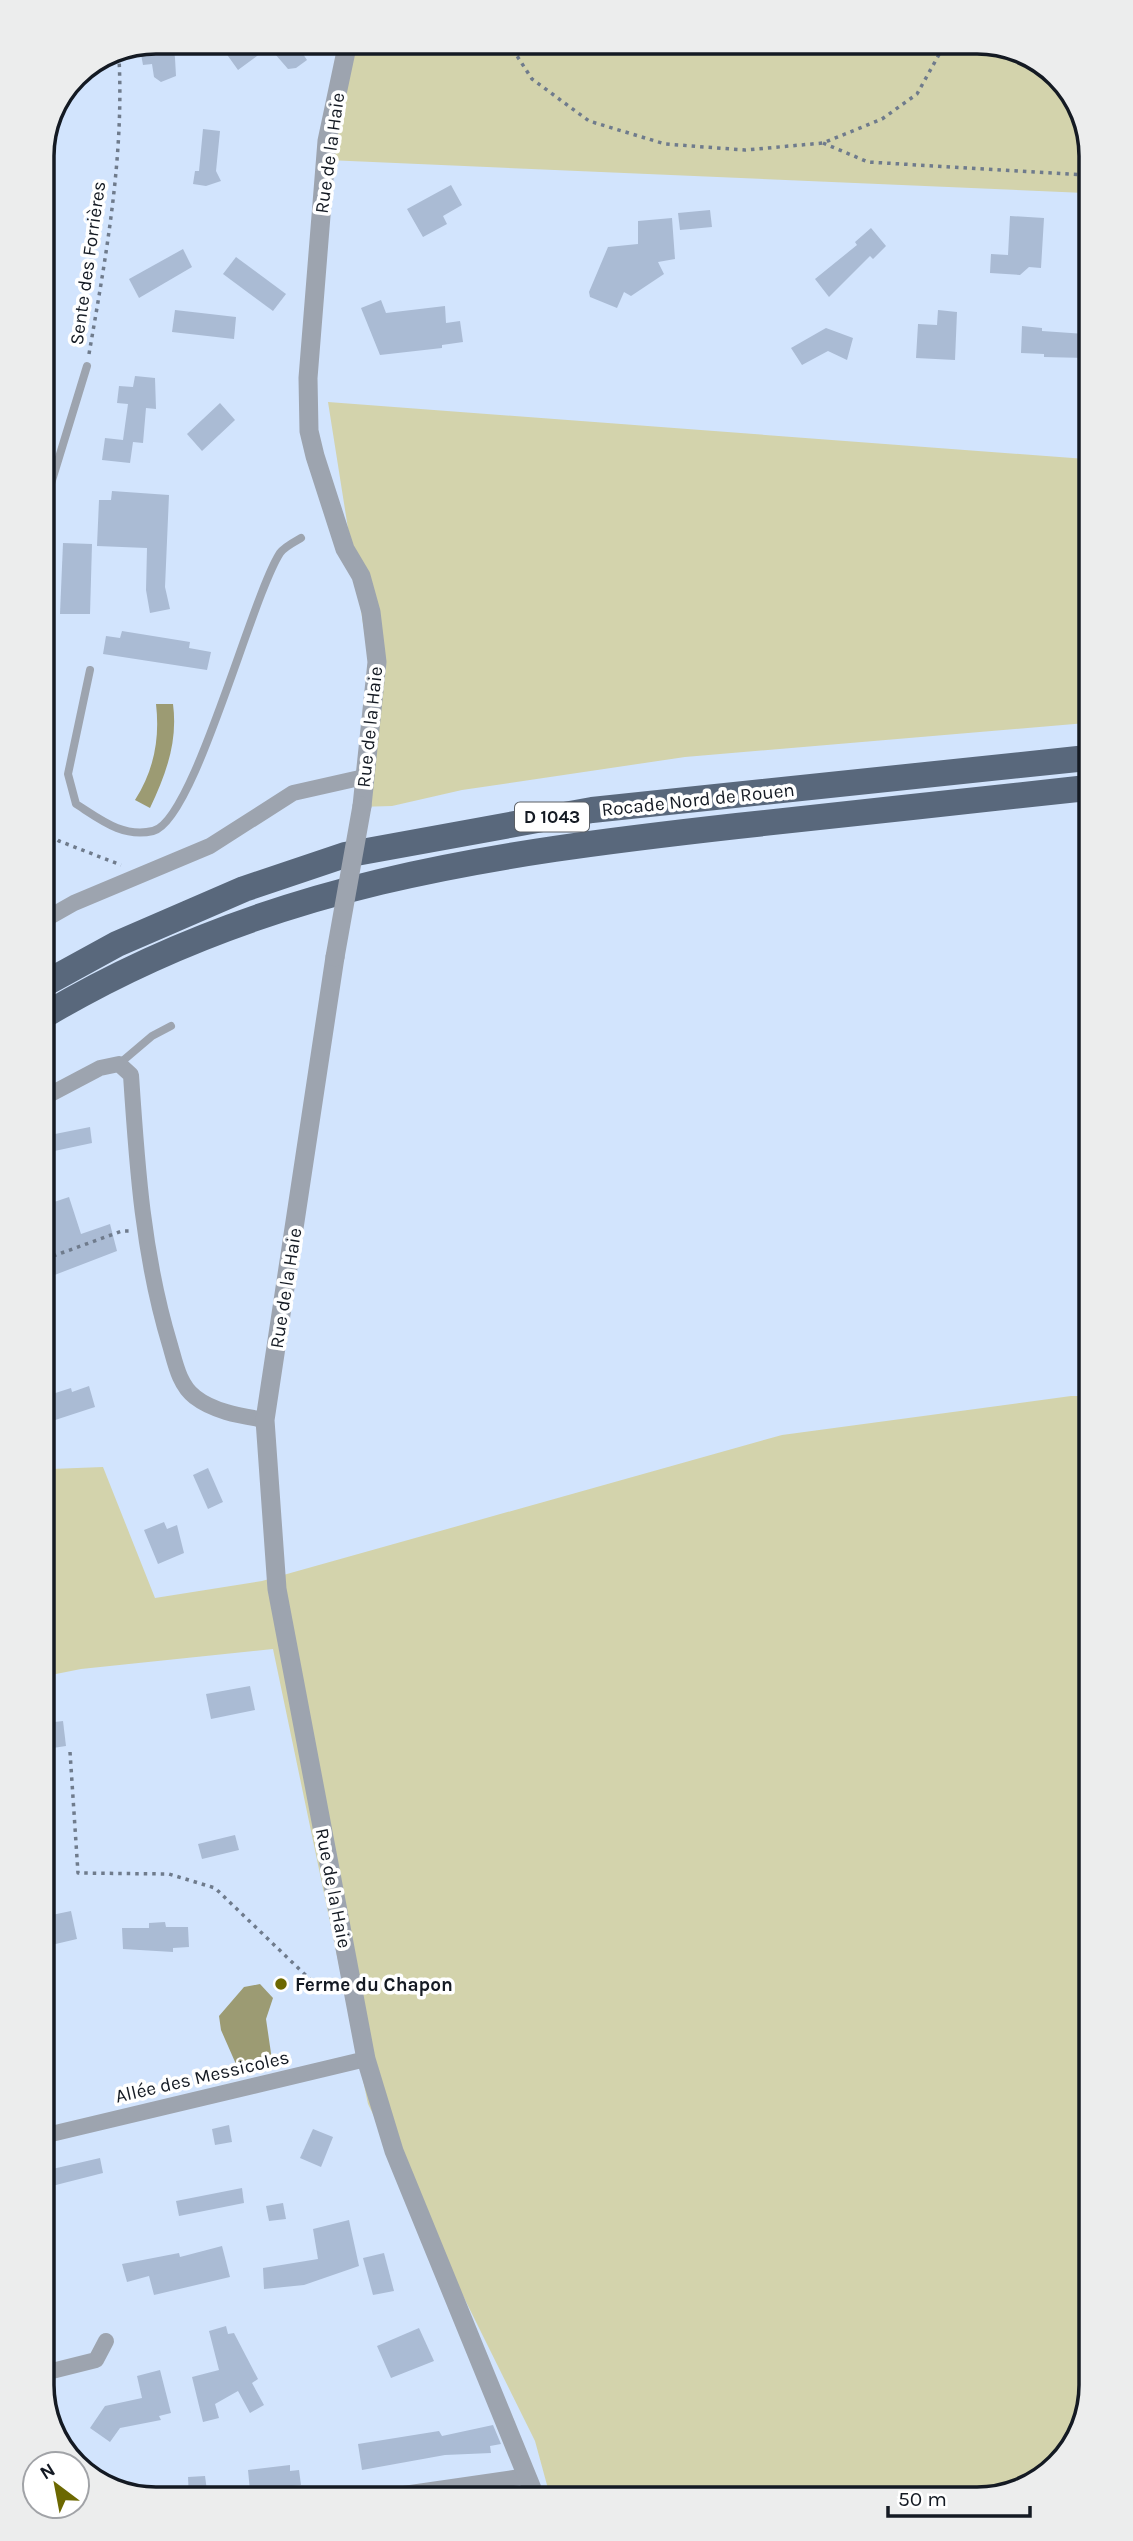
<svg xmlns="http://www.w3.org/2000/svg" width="1133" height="2541" font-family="Karla,sans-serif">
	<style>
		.green { fill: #d3d3ac }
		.water { fill: #9c9b73 }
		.building { fill: #aabbd4 }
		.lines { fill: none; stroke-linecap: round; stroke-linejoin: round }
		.path { stroke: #6f7b8c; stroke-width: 3.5; stroke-dasharray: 3.5 5; stroke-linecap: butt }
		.service { stroke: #9da4af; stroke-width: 8 }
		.minor { stroke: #9da4af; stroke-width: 16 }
		.tertiary { stroke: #9da4af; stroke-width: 19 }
		.trunk { stroke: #59687c; stroke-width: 26 }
		.tertiary-bridge { stroke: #9da4af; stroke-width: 19 }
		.poi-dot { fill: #6c6801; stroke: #fff; stroke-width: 2.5 }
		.labels { text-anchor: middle; stroke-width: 7; stroke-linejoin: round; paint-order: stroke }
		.shield { fill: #fff; stroke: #5a5f65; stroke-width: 2 }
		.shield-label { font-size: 18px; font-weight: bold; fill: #141a23 }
		.street-label { font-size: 19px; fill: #141a23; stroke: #fff }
		.poi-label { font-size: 19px; font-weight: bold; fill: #141a23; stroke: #fff; text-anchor: start }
		.rim { fill: none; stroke: #141a23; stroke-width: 3.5 }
	</style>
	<rect width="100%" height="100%" fill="#d2e4fd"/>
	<g class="green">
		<polygon points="353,42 984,42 1046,66 1085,119 1085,193 327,160"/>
		<polygon points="328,402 1086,459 1086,723 685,757 462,790 392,806 357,807 371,674"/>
		<polygon points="1071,1396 1088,1396 1091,2385 1068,2454 1014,2493 550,2496 535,2441 368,2104 273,1649 81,1669 46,1676 46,1456 51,1469 103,1467 155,1598 262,1581 782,1435"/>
	</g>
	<g class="water">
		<path d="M156,704H173C178,742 166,774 150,808L135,800C154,770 160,739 156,704Z"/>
		<polygon points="260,1984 273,1998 266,2019 272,2060 239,2071 221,2030 219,2016 244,1987"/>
	</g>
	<g class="building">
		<polygon points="157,42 173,42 175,58 176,76 161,82 154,77 152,64 143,65 140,49"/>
		<polygon points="218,42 295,42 307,60 296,68 288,69 269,47 238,70"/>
		<polygon points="203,129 220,131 216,171 221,181 206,186 193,184 195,171 199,171"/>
		<polygon points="451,185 462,205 443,216 447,224 423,237 407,209"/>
		<polygon points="710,210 712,227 680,230 678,213"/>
		<polygon points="1010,216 1044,218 1041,268 1029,267 1020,275 990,273 991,254 1008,255"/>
		<polygon points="672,218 675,259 658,262 664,274 631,296 624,292 617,308 590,297 589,292 608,247 638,244 638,221"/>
		<polygon points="871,228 886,246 873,259 870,256 829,297 815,279 857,245 855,242"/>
		<polygon points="183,249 192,267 139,298 129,279"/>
		<polygon points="236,257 286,294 273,311 223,274"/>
		<polygon points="381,300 386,313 445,306 446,323 460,321 463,342 442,345 442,348 380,355 361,308"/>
		<polygon points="175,310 236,317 234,339 172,332"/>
		<polygon points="938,310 957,312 955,360 916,358 918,324 937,325"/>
		<polygon points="1022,326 1042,328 1042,331 1085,334 1085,358 1044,357 1044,354 1021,353"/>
		<polygon points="826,328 853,338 847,360 828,351 802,365 791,348"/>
		<polygon points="135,376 155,378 156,409 146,408 143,443 133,442 130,463 102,460 105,438 123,440 128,404 117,403 119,386 133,387"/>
		<polygon points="220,403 235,420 202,451 187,434"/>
		<polygon points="112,491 169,495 165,587 170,609 150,613 146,590 147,548 97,546 99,500 111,500"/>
		<polygon points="63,543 92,544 90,614 60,614"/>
		<polygon points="122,631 190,642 189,648 211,652 207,670 103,654 106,636 120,638"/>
		<polygon points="90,1127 92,1143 45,1153 45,1136"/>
		<polygon points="69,1197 81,1234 110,1224 117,1251 52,1276 45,1254 45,1205"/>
		<polygon points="89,1386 95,1407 46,1423 46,1396 71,1388 72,1392"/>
		<polygon points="208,1468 223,1502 208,1509 193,1475"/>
		<polygon points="164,1522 167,1529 177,1525 184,1553 158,1564 144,1530"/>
		<polygon points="250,1686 255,1710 211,1719 206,1694"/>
		<polygon points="63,1721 66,1746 46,1749 46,1723"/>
		<polygon points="235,1835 239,1850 202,1859 198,1844"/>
		<polygon points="71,1911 77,1939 47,1946 47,1916"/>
		<polygon points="165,1922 166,1927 188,1927 189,1947 173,1948 173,1952 123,1949 122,1928 149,1928 149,1923"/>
		<polygon points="229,2125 232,2142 215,2145 212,2129"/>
		<polygon points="313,2129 333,2137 321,2167 300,2158"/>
		<polygon points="100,2158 103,2173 52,2186 48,2170"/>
		<polygon points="242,2188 244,2203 179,2216 176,2201"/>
		<polygon points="283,2203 286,2219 269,2221 266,2206"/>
		<polygon points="349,2220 359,2266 304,2285 264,2289 263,2268 318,2259 313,2229"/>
		<polygon points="222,2246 230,2277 154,2295 149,2276 127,2282 122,2264 179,2253 180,2257"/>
		<polygon points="384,2253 394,2291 373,2295 363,2258"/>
		<polygon points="226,2326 228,2334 234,2333 258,2379 252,2383 264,2405 250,2413 238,2391 215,2404 219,2418 203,2422 192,2377 219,2370 209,2331"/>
		<polygon points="419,2328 434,2361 391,2378 377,2346"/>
		<polygon points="160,2370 171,2413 159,2416 161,2420 120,2428 110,2442 90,2428 105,2406 142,2398 137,2376"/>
		<polygon points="493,2425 501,2444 490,2446 491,2453 445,2455 362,2470 358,2444 439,2431 442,2436"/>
		<polygon points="290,2465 290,2471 299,2470 301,2485 250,2491 248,2470"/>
		<polygon points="205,2476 208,2498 189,2498 188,2477"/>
	</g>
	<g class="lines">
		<g class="path">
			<polyline points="508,42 532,79 589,121 665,144 745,150 823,143 882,119 917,94 946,42"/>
			<polyline points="823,143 868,162 1085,175"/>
			<path d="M89,354C106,256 124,158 119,58"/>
			<polyline points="44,830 59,841 121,865"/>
			<polyline points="45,1259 122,1231 130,1231"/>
			<polyline points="70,1752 78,1873 169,1874 215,1888 320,1989"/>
		</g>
		<g class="service">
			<polyline points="44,635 49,490 87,366"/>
			<path d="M90,670L68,774L76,804C101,820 123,838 153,831C194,822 251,598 280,553C284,547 294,542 301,538"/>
			<polyline points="119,1064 152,1036 171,1026"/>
		</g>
		<g class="minor">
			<polyline points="44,920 74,903 210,846 293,793 364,777"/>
			<path d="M45,1097L100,1068L119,1064L131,1075C137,1167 143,1256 170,1345C175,1362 179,1385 195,1397C214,1412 242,1416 265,1420"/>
			<polyline points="47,2135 366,2059"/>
			<polyline points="48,2372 96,2360 106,2341"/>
			<polyline points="383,2497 527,2476"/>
		</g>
		<g class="tertiary">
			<polyline points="348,42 327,141 308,378 309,431 315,456 345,549 361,576 371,612 377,662 362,806"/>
			<polyline points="335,957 265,1420 277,1589 366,2059 394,2151 535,2496"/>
		</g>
		<g class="trunk">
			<polyline points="44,984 117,944 244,889 345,855 592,810 1087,758"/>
			<path d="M45,1015C265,884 488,854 737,826C854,813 970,801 1087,788"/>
		</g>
		<polyline class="tertiary-bridge" points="335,957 362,806"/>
	</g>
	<circle class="poi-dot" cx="281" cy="1984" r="7"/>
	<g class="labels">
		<rect class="shield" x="515" y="802.5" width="74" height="29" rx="5"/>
		<g class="shield-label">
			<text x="552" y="823">D 1043</text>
		</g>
		<g class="street-label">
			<text transform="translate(329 153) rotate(-82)" y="7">Rue de la Haie</text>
			<text transform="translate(87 263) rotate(-82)" y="7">Sente des Forrières</text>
			<text transform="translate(369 727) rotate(-84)" y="7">Rue de la Haie</text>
			<text transform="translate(698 799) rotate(-6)" y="7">Rocade Nord de Rouen</text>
			<text transform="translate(285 1288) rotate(-81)" y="7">Rue de la Haie</text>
			<text transform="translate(334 1888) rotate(79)" y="7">Rue de la Haie</text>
			<text transform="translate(202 2076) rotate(-13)" y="7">Allée des Messicoles</text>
		</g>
		<g class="poi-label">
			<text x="295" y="1991">Ferme du Chapon</text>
		</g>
	</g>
	<path d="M0 0H1133V2541H0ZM156 54H977A102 102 0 0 1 1079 156V2385A102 102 0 0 1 977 2487H156A102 102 0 0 1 54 2385V156A102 102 0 0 1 156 54Z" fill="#eceded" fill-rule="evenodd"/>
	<path class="rim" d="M156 54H977A102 102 0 0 1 1079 156V2385A102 102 0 0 1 977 2487H156A102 102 0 0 1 54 2385V156A102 102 0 0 1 156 54Z"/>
	<g transform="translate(56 2485) rotate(328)"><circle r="33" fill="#ffffff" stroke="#a1a3a7" stroke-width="2"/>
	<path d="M0-5L12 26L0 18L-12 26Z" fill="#6c6801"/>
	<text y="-10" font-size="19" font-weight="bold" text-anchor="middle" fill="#141a23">N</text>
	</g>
	<path d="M888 2506v10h142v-10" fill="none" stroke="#141a23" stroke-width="3.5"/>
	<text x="898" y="2506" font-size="21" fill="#141a23" stroke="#ffffff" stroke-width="5" paint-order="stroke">50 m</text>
</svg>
